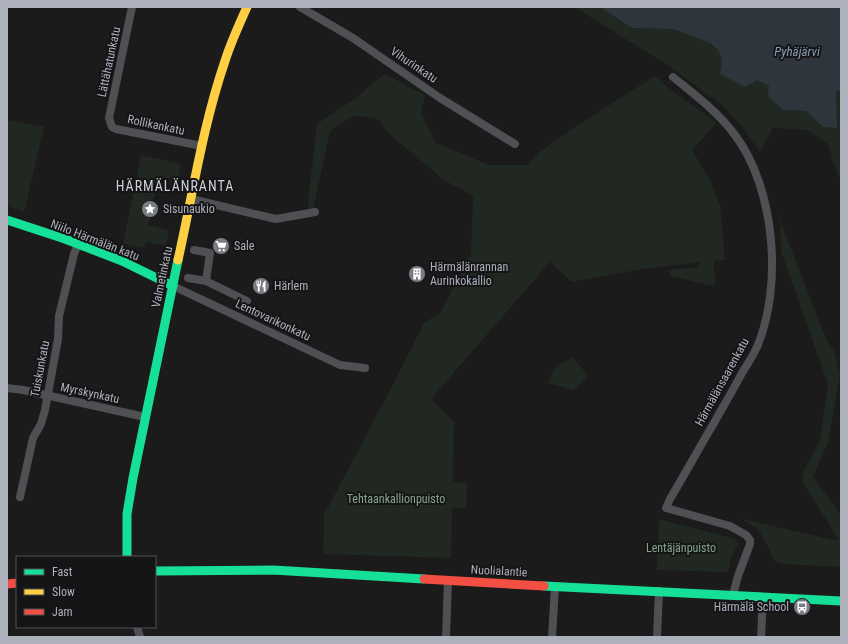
<svg xmlns="http://www.w3.org/2000/svg" width="848" height="644" font-family="'Roboto Condensed',sans-serif">
	<style>
		.green { fill: #212822 }
		.water { fill: #2e353d }
		.lines { fill: none; stroke-linecap: round; stroke-linejoin: round }
		.street { stroke: #4f5054; stroke-width: 8 }
		.fast { stroke: #16e098; stroke-width: 9 }
		.slow { stroke: #ffcf43; stroke-width: 9 }
		.jam { stroke: #f24e42; stroke-width: 9 }
		.labels { text-anchor: middle; stroke-width: 4; stroke-linejoin: round; paint-order: stroke }
		.street-label { font-size: 12px; fill: #adb1bb; stroke: #151517 }
		.poi-label { font-size: 12px; fill: #adb1bb; stroke: #151517; text-anchor: start }
		.park-label { font-size: 12px; fill: #85a689; stroke: #151517 }
		.water-label { font-size: 13px; font-style: italic; fill: #869cb5; stroke: #151517 }
		.quarter-label { font-size: 14px; letter-spacing: 1px; fill: #ced0d7; stroke: #151517 }
	</style>
	<rect width="100%" height="100%" fill="#1b1b1b"/>
	<g class="green">
		<polygon points="574,7 600,7 626,24 633,28 673,29 710,43 718,50 722,60 769,86 783,110 806,111 823,127 835,90 841,91 841,177 838,176 828,144 807,130 773,128 760,152 742,127 722,105 666,64"/>
		<polygon points="385,74 425,95 421,113 436,143 489,165 528,165 540,152 572,129 655,76 670,89 717,123 692,150 709,178 720,205 725,260 714,261 714,269 716,282 713,286 670,276 670,270 697,267 700,262 642,269 572,282 550,262 431,399 454,422 453,482 467,483 466,508 452,508 451,558 323,554 324,515 387,396 424,323 440,313 471,254 473,196 444,180 387,132 378,119 354,115 330,131 311,219 308,201 317,124 353,100"/>
		<polygon points="7,120 44,127 24,212 7,206"/>
		<polygon points="141,155 181,164 178,180 158,176 148,225 169,230 166,246 146,242 144,248 123,244"/>
		<polygon points="780,213 781,223 827,341 834,351 840,374 828,443 813,476 841,515 841,567 783,564 774,561 767,545 758,529 742,519 838,541 829,524 803,483 803,472 820,441 828,384 781,251"/>
		<polygon points="573,357 588,376 573,390 548,383 556,366"/>
		<polygon points="659,519 736,539 738,544 731,558 728,572 657,570"/>
	</g>
	<polygon class="water" points="600,7 841,7 841,91 836,91 837,128 823,127 806,111 783,110 768,96 769,86 757,80 745,87 720,74 722,60 718,50 710,43 673,29 633,28 626,24"/>
	<g class="lines">
		<g class="street">
			<polyline points="132,7 109,118 112,127 116,129 202,146"/>
			<polyline points="300,7 353,38 440,98 515,144"/>
			<path d="M673,77C695,95 718,112 735,135C775,188 783,286 757,347C753,356 747,365 742,373C733,390 723,407 714,423C699,448 685,474 670,499L666,508L730,526L746,535L750,540V544L738,576L733,595"/>
			<polyline points="191,199 276,219 315,212"/>
			<polyline points="194,250 210,253 206,281"/>
			<polyline points="188,278 206,281 247,301"/>
			<polyline points="173,286 340,365 365,368"/>
			<polyline points="7,388 23,390 145,417"/>
			<polyline points="20,497 33,438 41,424 45,410 58,339 59,316 74,254 78,244"/>
			<polyline points="137,627 140,637"/>
			<polyline points="446,637 448,580"/>
			<polyline points="552,637 555,586"/>
			<polyline points="657,637 659,591"/>
			<polyline points="761,637 763,597"/>
		</g>
		<g class="fast">
			<polyline points="7,220 65,239 122,261 173,286"/>
			<polyline points="127,557 127,514 133,478 178,260"/>
			<polyline points="155,571 273,570 424,579"/>
			<polyline points="544,586 841,601"/>
		</g>
		<path class="slow" d="M178,260C193,193 203,125 225,61C231,42 239,25 247,7"/>
		<g class="jam">
			<polyline points="424,579 544,586"/>
			<polyline points="7,584 17,583"/>
		</g>
	</g>
	<defs>
		<g id="sight-disc" transform="scale(0.9)"><circle r="9.5" fill="#7a7c83" stroke="#151517"/><path d="M0-6L1.8-2.2L6-1.7L2.9 1.2L3.7 5.4L0 3.3L-3.7 5.4L-2.9 1.2L-6-1.7L-1.8-2.2Z" fill="#fff"/></g>
		<g id="supermarket-disc" transform="scale(0.9)"><circle r="9.5" fill="#7a7c83" stroke="#151517"/><path d="M-6-5.5h2.5l.6 2H6L4.5 2H-2.5L-4.4-4H-6ZM-1.5 3.2a1.3 1.3 0 1 0 .1 0ZM3 3.2a1.3 1.3 0 1 0 .1 0Z" fill="#fff"/></g>
		<g id="building-disc" transform="scale(0.9)"><circle r="9.5" fill="#7a7c83" stroke="#151517"/><path d="M-4-6H4V6H1V3H-1V6H-4ZM-2.5-4.3h1.7v1.8h-1.7ZM.8-4.3h1.7v1.8H.8ZM-2.5-1h1.7V.8h-1.7ZM.8-1h1.7V.8H.8Z" fill="#fff"/></g>
		<g id="restaurant-disc" transform="scale(0.9)"><circle r="9.5" fill="#7a7c83" stroke="#151517"/><path d="M-5-6h1v4h1v-4h1v4h1v-4h1v5L-1.5 .5V6h-2V.5L-5-1ZM5-6V6H3V1.5H1.5Q1.5-4 5-6Z" fill="#fff"/></g>
		<g id="bus-disc" transform="scale(0.9)"><circle r="9.5" fill="#7a7c83" stroke="#151517"/><path d="M-5-6H5V4H4V6H2V4H-2V6H-4V4H-5ZM-3.5-4V0h7V-4ZM-3.5 1.2v1.5H-2V1.2ZM2 1.2v1.5H3.5V1.2Z" fill="#fff"/></g>
	</defs>
	<g fill-rule="evenodd">
		<use href="#sight-disc" x="150" y="209"/>
		<use href="#supermarket-disc" x="221" y="246"/>
		<use href="#building-disc" x="417" y="274"/>
		<use href="#restaurant-disc" x="261" y="286"/>
		<use href="#bus-disc" x="802" y="607"/>
	</g>
	<g class="labels">
		<g class="street-label">
			<text transform="translate(109 62) rotate(-78)" y="4">Lättähatunkatu</text>
			<text transform="translate(414 65) rotate(34)" y="4">Vihurinkatu</text>
			<text transform="translate(156 125) rotate(12)" y="4">Rollikankatu</text>
			<text transform="translate(95 240) rotate(21)" y="4">Niilo Härmälän katu</text>
			<text transform="translate(162 277) rotate(-78)" y="4">Valmetinkatu</text>
			<text transform="translate(273 320) rotate(25)" y="4">Lentovarikonkatu</text>
			<text transform="translate(40 369) rotate(-79)" y="4">Tuiskunkatu</text>
			<text transform="translate(722 382) rotate(-61)" y="4">Härmälänsaarenkatu</text>
			<text transform="translate(90 393) rotate(12)" y="4">Myrskynkatu</text>
			<text transform="translate(499 571) rotate(3)" y="4">Nuolialantie</text>
		</g>
		<g class="poi-label">
			<text x="163" y="213">Sisunaukio</text>
			<text x="234" y="250">Sale</text>
			<text x="430" y="271">Härmälänrannan<tspan x="430" dy="14">Aurinkokallio</tspan></text>
			<text x="274" y="290">Härlem</text>
			<text x="789" y="611" text-anchor="end">Härmälä School</text>
		</g>
		<g class="park-label">
			<text x="396" y="503">Tehtaankallionpuisto</text>
			<text x="681" y="552">Lentäjänpuisto</text>
		</g>
		<g class="water-label">
			<text x="797" y="56">Pyhäjärvi</text>
		</g>
		<g class="quarter-label">
			<text x="175" y="191">HÄRMÄLÄNRANTA</text>
		</g>
	</g>
	<rect width="848" height="644" fill="none" stroke="#adb1bb" stroke-width="16"/>
	<rect x="16" y="556" width="140" height="72" fill="#151517" stroke="#525359"/>
	<rect x="24" y="569" width="20" height="6" fill="#16e098" stroke="#525359"/>
	<text x="52" y="576" font-size="12" fill="#adb1bb">Fast</text>
	<rect x="24" y="589" width="20" height="6" fill="#ffcf43" stroke="#525359"/>
	<text x="52" y="596" font-size="12" fill="#adb1bb">Slow</text>
	<rect x="24" y="609" width="20" height="6" fill="#f24e42" stroke="#525359"/>
	<text x="52" y="616" font-size="12" fill="#adb1bb">Jam</text>
</svg>
